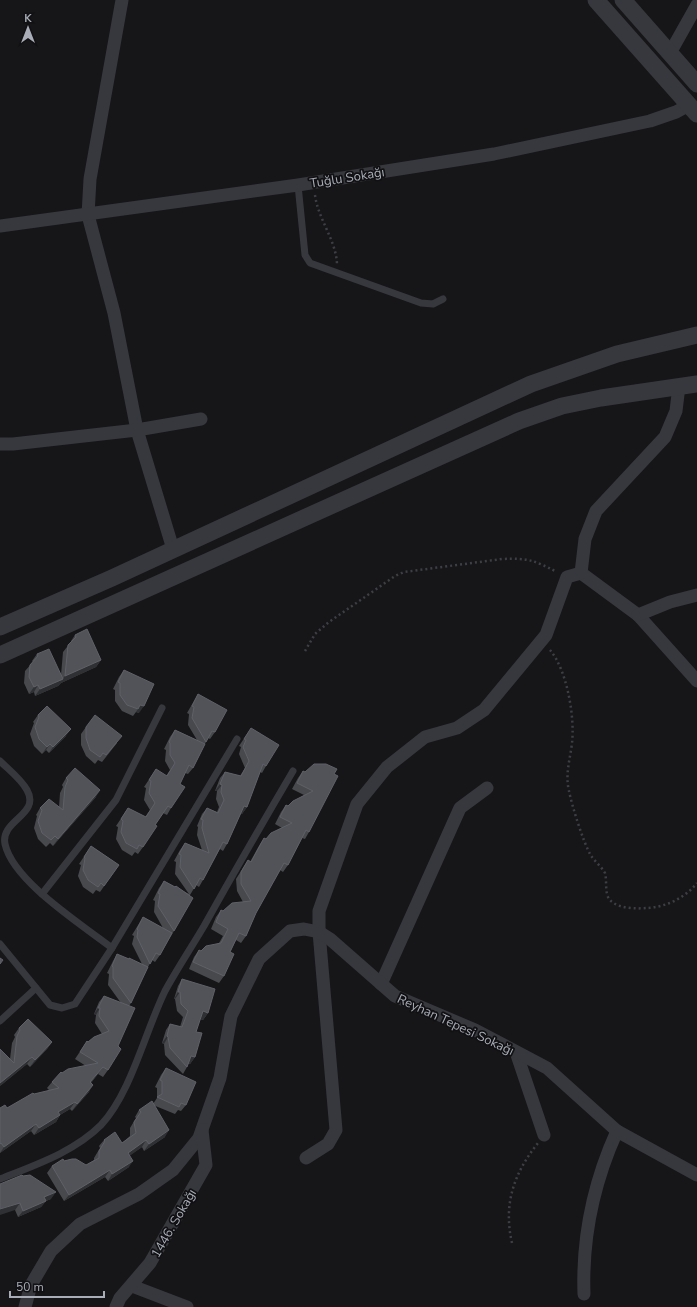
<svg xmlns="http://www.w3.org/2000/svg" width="697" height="1307" font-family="'Nunito Sans',sans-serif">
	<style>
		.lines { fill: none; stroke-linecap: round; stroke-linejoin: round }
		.path { stroke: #3d3f44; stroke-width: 2.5; stroke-dasharray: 2 3; stroke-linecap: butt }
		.service { stroke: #37383d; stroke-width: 7 }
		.minor { stroke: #37383d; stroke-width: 13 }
		.tertiary { stroke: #37383d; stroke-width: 17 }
		.wall { fill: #47494d }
		.shaded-wall { fill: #2f3033 }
		.building { fill: #525359; stroke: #5f6168 }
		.labels { text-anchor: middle; stroke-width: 3.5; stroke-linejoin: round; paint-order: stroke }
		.street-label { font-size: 13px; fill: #a8adb8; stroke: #111113 }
	</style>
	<rect width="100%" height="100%" fill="#161618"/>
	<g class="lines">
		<g class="path">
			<path d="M315,195C318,219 336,240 337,264"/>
			<path d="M550,650C567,670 575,717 572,743C570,760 565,774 569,791C572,806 583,841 590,854C594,861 601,866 605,873C607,881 605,890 608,897C614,909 636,909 647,908C666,907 685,898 697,883"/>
			<path d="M305,651L315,634L329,622L395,576L404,572L502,559C529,558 533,560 557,572"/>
			<path d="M512,1243C503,1204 514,1173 538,1143"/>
		</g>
		<g class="service">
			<polyline points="298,185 305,255 310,263 421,303 433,304 443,299"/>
			<path d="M0,761C9,770 21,779 27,790C41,815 0,820 5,844C13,881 81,924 112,948"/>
			<polyline points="42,894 116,800 162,708"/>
			<polyline points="0,944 50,1005 62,1008 75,1004 112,948 237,739"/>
			<polyline points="0,1021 36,988"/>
			<path d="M0,1179C35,1165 74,1152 101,1125C131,1093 145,1032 165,991C177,969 191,948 204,926C233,874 263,822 293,771"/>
		</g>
		<g class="minor">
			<polyline points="122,0 90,179 88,215 114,313 137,430 173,549"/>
			<polyline points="670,53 697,5"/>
			<polyline points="0,226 298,185 494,154 650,121 676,112 689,105"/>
			<polyline points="0,444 13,444 137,430 201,419"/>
			<polyline points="581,573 638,615 697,681"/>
			<polyline points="638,615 670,602 697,595"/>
			<polyline points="381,984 460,808 487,788"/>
			<polyline points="516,1052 544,1135"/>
			<polyline points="306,1158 328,1144 336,1130 319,932 319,911 357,804 387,767 425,737 457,728 484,710 546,635 567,577 581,573 585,539 596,511 665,437 676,411 679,386"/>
			<polyline points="132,1286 187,1307"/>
			<path d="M584,1294C582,1236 593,1184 617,1131"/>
			<polyline points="25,1307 31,1285 51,1251 80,1224 139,1194 173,1170 199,1138 220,1078 231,1016 259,959 290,931 304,929 319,932 330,939 395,996 475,1030 547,1068 617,1131 697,1175"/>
			<polyline points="116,1307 120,1298 150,1263 206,1165 202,1130"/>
		</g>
		<g class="tertiary">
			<polyline points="596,0 697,114"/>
			<polyline points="623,0 697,84"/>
			<polyline points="0,627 112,578 531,384 617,354 697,335"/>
			<polyline points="0,655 519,421 562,406 601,398 697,384"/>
		</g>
	</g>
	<g class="wall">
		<polygon points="75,635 101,660 96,667 61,683 58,686 35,696 34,692 29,694 24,683 25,671 33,662 32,661 37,654 61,675 63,652 71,642 71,641"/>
		<polygon points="124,670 139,713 136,712 133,716 122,711 115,701 115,690 113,689 119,677"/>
		<polygon points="198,694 215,732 210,739 208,738 193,768 188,774 185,773 180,784 171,808 167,815 163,813 155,825 143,847 138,854 135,852 132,856 122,850 116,839 118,827 116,826 128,808 145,817 150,810 144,800 146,788 144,787 156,769 166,776 170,770 165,761 166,750 164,749 170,737 175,730 197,740 188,725 189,714 187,713"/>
		<polygon points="38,715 66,736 49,753 46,750 42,754 34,746 30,734 34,723 33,722"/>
		<polygon points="86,727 117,743 102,762 98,760 95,764 86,756 81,745 81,734"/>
		<polygon points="251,728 266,766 262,773 260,772 247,807 242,814 241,813 227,844 223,851 220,849 203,880 199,887 196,885 190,895 174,931 160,955 155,962 152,960 148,967 131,1003 129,1006 108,1070 103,1077 98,1074 91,1083 89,1092 72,1111 70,1109 60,1115 56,1122 34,1135 31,1131 0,1153 0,1108 7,1108 34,1094 50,1091 47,1088 52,1082 62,1073 86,1066 75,1059 87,1041 88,1042 102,1034 95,1023 96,1015 94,1014 99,1002 104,996 121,1003 108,985 109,974 107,973 113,961 117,954 128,959 142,964 132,944 134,936 132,935 143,917 163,928 154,912 155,901 153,900 159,888 164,881 189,894 175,874 176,862 174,861 180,850 185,843 202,850 197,835 198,827 197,826 202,814 207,808 217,812 219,807 216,799 217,791 215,791 220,778 225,772 240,776 245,768 239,754 241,747 239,746"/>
		<polygon points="303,771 305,772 334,774 309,832 305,839 302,838 288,865 283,872 280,870 256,913 246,936 241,943 236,940 230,952 224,976 219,983 189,969 194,957 199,950 201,951 219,943 223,936 211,929 216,917 221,910 223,911 243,902 237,891 236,879 248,860 250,862 260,844 264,838 266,839 282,828 275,824 281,812 286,805 288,806 304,795 292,789 298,778"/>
		<polygon points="66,778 96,797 53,846 50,843 46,847 38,839 34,828 37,816 36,815 40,808 59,807 60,793 63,787 62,785"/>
		<polygon points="91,846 119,865 100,892 96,890 93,894 83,887 78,876 81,865 79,864"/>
		<polygon points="182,979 208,1013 203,1020 200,1019 196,1032 195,1057 190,1064 188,1064 187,1067 183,1074 165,1055 164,1044 162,1043 166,1030 170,1024 180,1027 183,1017 177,1011 175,999 174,999 178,986"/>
		<polygon points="19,1028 52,1042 47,1049 30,1067 27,1064 0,1086 10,1059 12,1043 15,1037 14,1035"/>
		<polygon points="166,1068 186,1105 181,1111 178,1110 175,1114 153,1105 165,1137 144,1151 142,1147 130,1155 129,1167 108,1181 105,1177 64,1201 47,1173 52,1166 64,1161 86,1165 94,1160 94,1158 100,1148 99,1146 104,1140 122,1143 130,1136 130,1128 136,1118 135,1117 139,1110 153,1104 157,1098 157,1088 155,1087 161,1075"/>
		<polygon points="23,1176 51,1199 46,1201 41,1207 18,1217 15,1210"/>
	</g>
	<g class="shaded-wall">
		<polygon points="101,660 96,667 61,683 58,686 35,696 40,689 62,680 65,676"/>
		<polygon points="38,685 34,692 29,694 34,687"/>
		<polygon points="140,705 144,706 139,713 136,712"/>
		<polygon points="71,729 66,736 49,753 53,747"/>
		<polygon points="50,744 46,750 42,754 47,747"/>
		<polygon points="220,784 222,785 217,791 215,791"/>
		<polygon points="100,790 96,797 53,846 58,839"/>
		<polygon points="244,806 247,807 242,814 239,812"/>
		<polygon points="178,992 180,992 175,999 174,999"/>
		<polygon points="98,1008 100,1008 96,1015 94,1014"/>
		<polygon points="203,1011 208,1013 203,1020 198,1018"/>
		<polygon points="167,1036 168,1037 164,1044 162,1043"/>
		<polygon points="52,1042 47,1049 30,1067 35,1060"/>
		<polygon points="191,1056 195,1057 190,1064 186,1063"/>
		<polygon points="32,1057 27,1064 0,1086 0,1083"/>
		<polygon points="103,1067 98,1074 85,1089 90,1082"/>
		<polygon points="93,1085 89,1092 72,1111 77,1104"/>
		<polygon points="75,1102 70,1109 53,1119 58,1112"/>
		<polygon points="60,1115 56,1122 34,1135 39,1128"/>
		<polygon points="36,1124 31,1131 0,1153 4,1147"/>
		<polygon points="169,1130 165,1137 144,1151 149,1144"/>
		<polygon points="146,1140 142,1147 124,1160 128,1153"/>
		<polygon points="133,1161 129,1167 108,1181 112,1174"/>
		<polygon points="110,1170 105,1177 64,1201 69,1195"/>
		<polygon points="56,1192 51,1199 46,1201 41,1207 18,1217 23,1211 44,1197"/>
		<polygon points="20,1203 15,1210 0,1215 0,1209"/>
	</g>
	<g class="building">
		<polygon points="87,629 101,660 65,676 68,645 76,637 75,635"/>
		<polygon points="49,649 63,679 40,689 38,685 34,687 29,677 30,665 38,656 37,654"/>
		<polygon points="124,670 154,684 144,706 140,705 138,709 127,705 120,695 120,683 118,682"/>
		<polygon points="198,694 227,710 215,732 212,731 206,742 192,718 194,707 192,706"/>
		<polygon points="47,706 71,729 53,747 50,744 47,747 39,739 35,727 39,717 38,715"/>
		<polygon points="95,715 122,736 106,755 103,753 100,757 90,750 86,738 86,727"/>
		<polygon points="251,728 279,745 266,766 263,764 247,807 244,806 227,844 223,842 203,880 200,878 194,889 180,867 181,855 179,854 185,843 209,853 202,828 203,820 201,819 207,808 218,813 224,800 221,792 222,785 220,784 225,772 241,776 249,761 243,747 246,740 244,739"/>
		<polygon points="175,730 205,744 193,768 189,765 180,784 185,787 171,808 168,806 155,825 157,826 143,847 139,845 137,849 126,843 121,832 123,821 121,819 128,808 146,817 155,803 149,793 151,781 149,780 156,769 167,776 175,763 170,755 170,743 169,742"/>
		<polygon points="314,764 326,764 337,769 334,774 338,776 309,832 306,830 288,865 284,863 256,913 246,936 239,933 230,952 234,954 224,976 193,962 199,950 201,951 206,946 221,943 228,929 216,922 221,910 223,911 232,903 251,901 241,884 241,872 248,860 251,862 264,838 266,839 271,833 292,823 280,817 286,805 288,806 293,801 313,791 297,783 303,771 305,772"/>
		<polygon points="75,768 100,790 58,839 55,836 51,840 42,833 38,821 42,810 40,808 49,799 63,810 65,787 68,780 66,778"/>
		<polygon points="91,846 119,865 104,886 101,883 98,887 88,880 83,870 85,858 84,857"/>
		<polygon points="164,881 175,887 176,886 193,898 174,931 158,906 160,894 158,893"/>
		<polygon points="143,917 172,933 160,955 156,953 150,964 137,937 138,930 137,929"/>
		<polygon points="117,954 129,959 129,958 148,967 131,1003 113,978 113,967 112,966"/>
		<polygon points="0,958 3,960 0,964"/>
		<polygon points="182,979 215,989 208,1013 203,1011 196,1032 202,1033 195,1057 191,1056 187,1067 170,1048 168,1037 167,1036 170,1024 182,1027 188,1011 181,1004 180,992 178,992"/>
		<polygon points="104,996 135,1008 118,1046 121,1049 108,1070 103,1067 90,1082 93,1085 77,1104 75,1102 58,1112 60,1115 39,1128 36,1124 4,1147 1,1143 0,1144 0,1108 5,1105 7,1108 33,1093 34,1094 59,1088 52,1082 61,1072 62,1073 68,1069 98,1063 80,1052 87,1041 88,1042 94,1037 109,1031 99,1016 100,1008 98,1008"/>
		<polygon points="28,1019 52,1042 35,1060 32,1057 0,1083 0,1049 14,1063 17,1036 20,1030 19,1028"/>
		<polygon points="166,1068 196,1082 186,1105 181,1103 179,1107 157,1097 162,1094 162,1081 160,1080"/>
		<polygon points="152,1101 169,1130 149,1144 146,1140 128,1153 133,1161 112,1174 110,1170 69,1195 52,1166 63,1159 64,1161 72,1159 76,1159 86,1165 99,1158 99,1151 105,1141 104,1140 115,1132 122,1143 136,1133 134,1122 141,1112 139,1110"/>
		<polygon points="22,1175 23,1176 30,1175 56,1192 44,1197 46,1201 23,1211 20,1203 0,1209 0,1184"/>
	</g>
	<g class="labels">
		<g class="street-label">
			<text transform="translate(347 177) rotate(-9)" y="5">Tuğlu Sokağı</text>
			<text transform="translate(456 1024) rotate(25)" y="5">Reyhan Tepesi Sokağı</text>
			<text transform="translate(173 1223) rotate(-60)" y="5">1446. Sokağı</text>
		</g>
	</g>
	<g transform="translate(28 28)" stroke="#111113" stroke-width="3" paint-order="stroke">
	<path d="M0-3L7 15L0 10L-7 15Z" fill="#a8adb8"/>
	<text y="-6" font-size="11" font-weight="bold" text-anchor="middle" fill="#a8adb8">K</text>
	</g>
	<path d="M10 1291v6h94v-6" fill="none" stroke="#a8adb8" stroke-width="2"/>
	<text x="16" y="1291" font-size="12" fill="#a8adb8" stroke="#111113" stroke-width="3" paint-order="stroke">50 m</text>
</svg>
